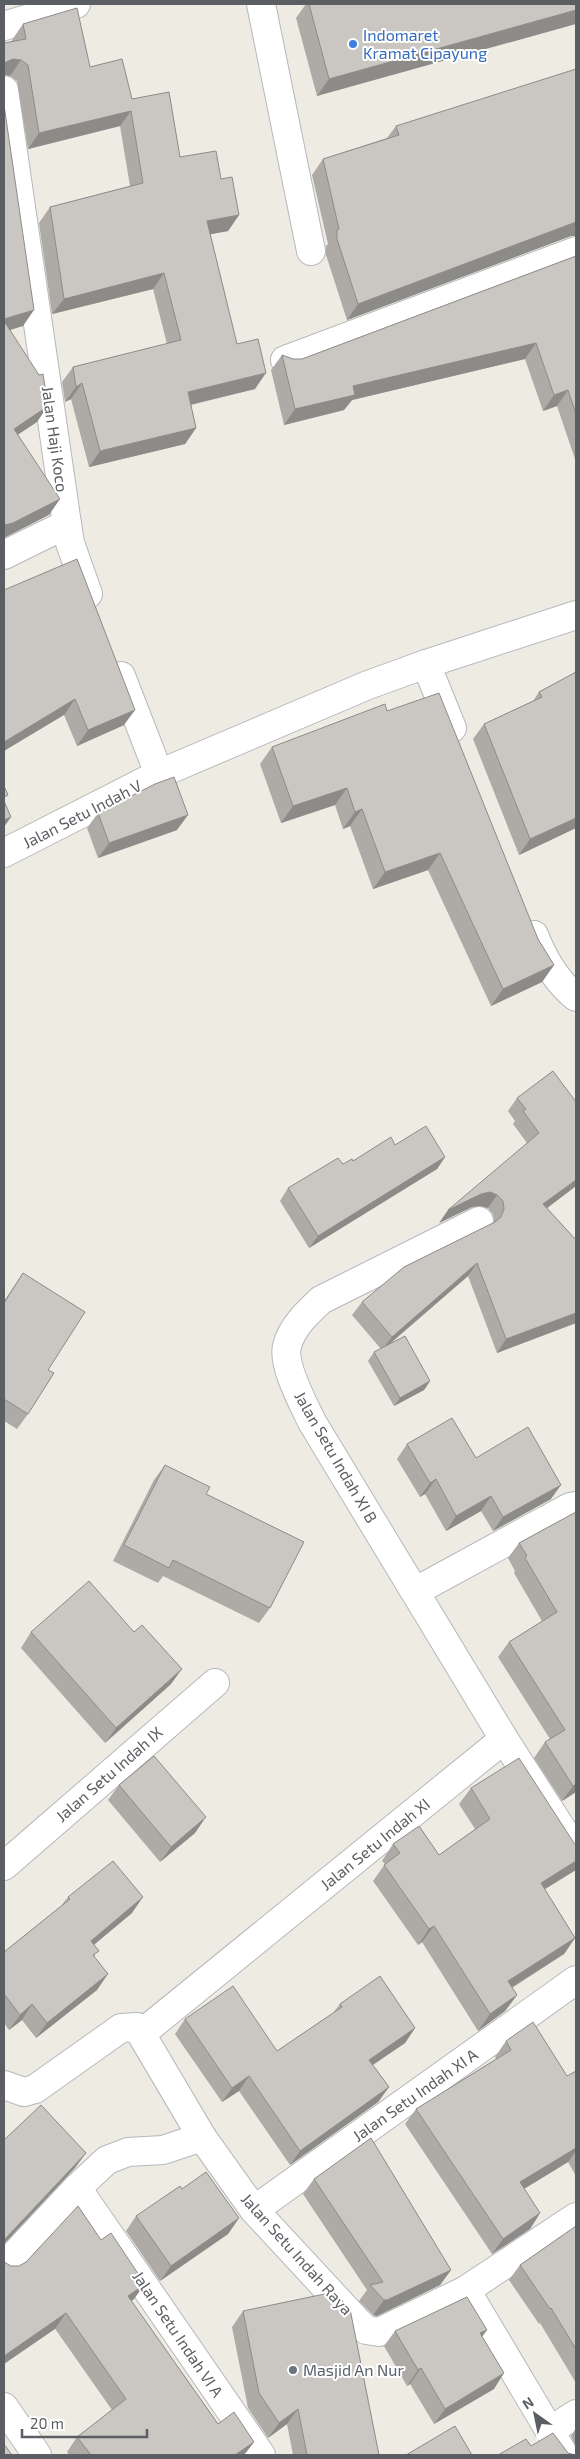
<svg xmlns="http://www.w3.org/2000/svg" width="580" height="2459" font-family="'Exo 2',sans-serif">
	<style>
		.lines { fill: none; stroke-linecap: round; stroke-linejoin: round }
		.minor-casing { stroke: #b5b8bd; stroke-width: 30 }
		.tertiary-casing { stroke: #b5b8bd; stroke-width: 30 }
		.minor { stroke: #fff; stroke-width: 28 }
		.tertiary { stroke: #fff; stroke-width: 28 }
		.wall { fill: #aeaba7 }
		.shaded-wall { fill: #8d8b88 }
		.building { fill: #cac7c2; stroke: #8d8b88 }
		.shop-dot { fill: #3f7fe0; stroke: #fff; stroke-width: 2 }
		.worship-dot { fill: #6b7280; stroke: #fff; stroke-width: 2 }
		.labels { text-anchor: middle; stroke-width: 4; stroke-linejoin: round; paint-order: stroke }
		.shop-label { font-size: 16px; fill: #366cbe; stroke: #fff; text-anchor: start }
		.street-label { font-size: 16px; fill: #5b5e63; stroke: #fff }
		.worship-label { font-size: 16px; fill: #5b616d; stroke: #fff; text-anchor: start }
	</style>
	<rect width="100%" height="100%" fill="#edebe2"/>
	<g class="lines">
		<g class="minor-casing">
			<g id="minor">
				<polyline points="261,4 311,251"/>
				<polyline points="4,90 67,524 70,543 88,594"/>
				<polyline points="285,360 576,251"/>
				<polyline points="4,555 67,524"/>
				<polyline points="426,664 452,728"/>
				<polyline points="121,676 159,774"/>
				<polyline points="4,853 159,774 368,685 426,664 576,615"/>
				<path d="M534,935C543,958 557,982 576,997"/>
				<path d="M479,1221L321,1300C307,1313 292,1327 287,1346C282,1365 304,1405 312,1422L504,1739L576,1851"/>
				<polyline points="416,1591 570,1507 576,1506"/>
				<polyline points="4,1866 215,1683"/>
				<polyline points="142,2033 504,1739"/>
				<polyline points="4,2085 24,2092 35,2089 121,2028 137,2027 202,2137 254,2210 357,2321 366,2330 379,2332 466,2290 564,2455"/>
				<polyline points="77,2188 261,2455"/>
				<polyline points="254,2210 576,1980"/>
				<polyline points="4,2266 77,2188 107,2160 128,2152 163,2150 202,2137"/>
				<polyline points="466,2290 576,2217"/>
				<polyline points="4,2407 37,2455"/>
				<polyline points="550,2431 576,2414"/>
			</g>
		</g>
		<g class="tertiary-casing">
			<polyline id="tertiary" points="4,26 76,4"/>
		</g>
		<use href="#minor" class="minor"/>
		<use href="#tertiary" class="tertiary"/>
	</g>
	<g class="wall">
		<polygon points="306,4 576,4 317,96 296,18"/>
		<polygon points="23,24 90,67 132,99 180,157 221,179 239,215 228,231 210,234 237,344 255,389 191,405 196,428 185,444 89,467 71,399 65,402 62,382 73,367 167,344 153,289 52,314 39,223 50,207 130,186 120,126 28,149 17,81 10,76 12,40"/>
		<polygon points="396,126 571,236 347,320 326,255 326,246 328,244 312,175 323,159 387,138"/>
		<polygon points="576,256 576,462 557,406 543,411 525,359 352,400 344,410 284,425 271,370 282,355 293,359 302,359"/>
		<polygon points="4,590 124,725 77,746 64,715"/>
		<polygon points="576,672 576,828 519,855 473,739 484,724 533,701 539,692"/>
		<polygon points="387,711 538,939 554,965 542,982 491,1006 428,870 373,889 350,826 343,829 335,805 281,823 260,764 272,747"/>
		<polygon points="98,813 177,830 98,858 87,828"/>
		<polygon points="553,1071 576,1186 547,1208 576,1240 576,1323 497,1353 468,1276 390,1344 430,1381 424,1390 394,1406 368,1361 374,1352 381,1349 352,1315 362,1302 494,1222 493,1214 488,1208 480,1206 472,1207 439,1223 527,1143 513,1124 515,1121 508,1111 517,1098"/>
		<polygon points="395,1145 445,1157 437,1169 309,1248 280,1201 288,1188 343,1164"/>
		<polygon points="23,1273 48,1370 28,1414 17,1429 4,1421 4,1301"/>
		<polygon points="407,1444 476,1458 551,1499 493,1531 481,1511 446,1531 425,1494 420,1497 397,1459"/>
		<polygon points="165,1465 270,1608 259,1623 163,1576 158,1583 113,1561 154,1480"/>
		<polygon points="576,1512 576,1792 562,1801 534,1758 545,1742 550,1739 498,1657 509,1642 542,1621 514,1573 515,1571 508,1558 519,1543"/>
		<polygon points="31,1632 171,1684 105,1743 21,1648"/>
		<polygon points="119,1785 195,1833 160,1862 108,1800"/>
		<polygon points="471,1788 545,1890 575,1938 564,1954 512,1988 517,1995 505,2011 478,2031 422,1942 418,1945 373,1881 385,1864 382,1861 393,1844 439,1855 475,1829 459,1804"/>
		<polygon points="68,1897 132,1913 94,1945 97,1990 36,2038 22,2020 9,2030 4,2023 4,1952 61,1906"/>
		<polygon points="340,2004 415,2028 405,2043 373,2065 389,2087 378,2102 290,2165 239,2091 222,2102 175,2034 185,2019 277,2051 333,2013"/>
		<polygon points="506,2041 567,2076 576,2071 576,2176 568,2162 524,2189 540,2213 530,2229 492,2254 405,2124 416,2109 496,2059 495,2057"/>
		<polygon points="314,2179 451,2270 440,2285 377,2316 373,2315 359,2301 367,2290 303,2194"/>
		<polygon points="182,2189 239,2218 228,2234 160,2281 126,2231 136,2216"/>
		<polygon points="576,2226 576,2383 540,2323 539,2324 509,2280 520,2265"/>
		<polygon points="11,2266 134,2299 131,2301 218,2424 254,2442 244,2455 69,2455 67,2452 77,2437 112,2410"/>
		<polygon points="243,2311 379,2455 293,2455 287,2424 268,2438 248,2408 232,2327"/>
		<polygon points="487,2330 482,2336 494,2389 434,2424 410,2384 407,2386 384,2346 395,2331"/>
		<polygon points="576,2428 576,2447 571,2436"/>
	</g>
	<g class="shaded-wall">
		<polygon points="576,10 576,24 317,96 329,79"/>
		<polygon points="13,59 21,60 10,76 4,75 4,64 6,62"/>
		<polygon points="131,111 120,126 28,149 39,133"/>
		<polygon points="239,215 228,231 196,237 207,221"/>
		<polygon points="576,222 576,236 571,236 347,320 358,304"/>
		<polygon points="164,273 153,289 52,314 64,299"/>
		<polygon points="34,310 23,326 4,332 4,319"/>
		<polygon points="536,343 525,359 352,400 344,410 284,425 295,409 353,386"/>
		<polygon points="266,373 255,389 176,408 188,392"/>
		<polygon points="82,383 71,399 65,402 76,387"/>
		<polygon points="568,390 557,406 543,411 554,395"/>
		<polygon points="48,406 37,422 4,444 14,429"/>
		<polygon points="196,428 185,444 89,467 100,451"/>
		<polygon points="60,499 49,515 4,538 4,525"/>
		<polygon points="75,699 64,715 4,751 4,742"/>
		<polygon points="135,710 124,725 77,746 88,730"/>
		<polygon points="347,788 335,805 281,823 293,806"/>
		<polygon points="362,809 350,826 343,829 355,812"/>
		<polygon points="188,815 177,830 98,858 109,843"/>
		<polygon points="11,817 4,827 4,820"/>
		<polygon points="576,818 576,828 519,855 530,839"/>
		<polygon points="440,853 428,870 373,889 385,872"/>
		<polygon points="554,965 542,982 491,1006 503,989"/>
		<polygon points="445,1157 437,1169 309,1248 318,1236"/>
		<polygon points="576,1180 576,1186 534,1218 543,1204"/>
		<polygon points="490,1192 497,1195 488,1208 480,1206 472,1207 439,1223 448,1210 481,1194"/>
		<polygon points="477,1263 468,1276 382,1350 392,1337"/>
		<polygon points="576,1313 576,1323 497,1353 506,1339"/>
		<polygon points="430,1381 424,1390 394,1406 400,1398"/>
		<polygon points="436,1479 425,1494 420,1497 430,1483"/>
		<polygon points="561,1485 551,1499 493,1531 503,1517"/>
		<polygon points="491,1496 481,1511 446,1531 456,1516"/>
		<polygon points="182,1669 171,1684 105,1743 116,1728"/>
		<polygon points="576,1784 576,1792 562,1801 573,1786"/>
		<polygon points="206,1817 195,1833 160,1862 171,1847"/>
		<polygon points="576,1861 576,1870 529,1899 541,1883"/>
		<polygon points="143,1897 132,1913 80,1956 91,1941"/>
		<polygon points="434,1926 422,1942 418,1945 429,1929"/>
		<polygon points="575,1938 564,1954 496,1997 508,1981"/>
		<polygon points="108,1974 97,1990 36,2038 47,2023"/>
		<polygon points="517,1995 505,2011 478,2031 490,2014"/>
		<polygon points="32,2004 22,2020 9,2030 20,2015"/>
		<polygon points="415,2028 405,2043 359,2074 369,2060"/>
		<polygon points="249,2076 239,2091 222,2102 232,2088"/>
		<polygon points="389,2087 378,2102 290,2165 300,2151"/>
		<polygon points="576,2148 576,2151 568,2162 509,2198 520,2182"/>
		<polygon points="86,2153 75,2168 4,2244 4,2240"/>
		<polygon points="540,2213 530,2229 492,2254 503,2239"/>
		<polygon points="239,2218 228,2234 160,2281 171,2266"/>
		<polygon points="451,2270 440,2285 377,2316 373,2315 384,2300"/>
		<polygon points="145,2284 134,2299 117,2311 128,2296"/>
		<polygon points="66,2313 55,2329 4,2364 4,2356"/>
		<polygon points="487,2330 476,2345 480,2333"/>
		<polygon points="421,2368 410,2384 407,2386 418,2370"/>
		<polygon points="504,2373 494,2389 434,2424 445,2409"/>
		<polygon points="298,2409 287,2424 268,2438 279,2423"/>
		<polygon points="254,2442 244,2455 235,2455"/>
	</g>
	<g class="building">
		<polygon points="309,4 576,4 576,10 329,79"/>
		<polygon points="77,8 90,67 122,59 132,99 169,92 180,157 216,151 221,179 232,177 239,215 207,221 237,344 258,339 266,373 188,392 196,428 100,451 82,383 76,387 73,367 181,340 164,273 64,299 50,207 143,183 131,111 39,133 28,65 21,60 13,59 6,62 4,64 4,43 26,39 23,24"/>
		<polygon points="576,69 576,222 358,304 337,239 337,230 339,229 323,159 399,135 396,126"/>
		<polygon points="4,105 34,310 4,319"/>
		<polygon points="576,256 576,414 568,390 554,395 536,343 353,386 355,395 295,409 282,355 293,359 302,359"/>
		<polygon points="4,321 39,375 43,374 48,406 14,429 60,499 13,523 4,525"/>
		<polygon points="77,559 135,710 88,730 75,699 4,742 4,590"/>
		<polygon points="576,672 576,818 530,839 484,724 542,697 539,692"/>
		<polygon points="439,693 538,939 554,965 503,989 440,853 385,872 362,809 355,812 347,788 293,806 272,747 385,704 387,711"/>
		<polygon points="174,777 188,815 109,843 98,813 155,784"/>
		<polygon points="4,786 8,795 4,797"/>
		<polygon points="4,801 11,817 4,820"/>
		<polygon points="553,1071 576,1102 576,1180 543,1204 576,1240 576,1313 506,1339 477,1263 392,1337 362,1302 404,1267 495,1222 501,1217 504,1209 503,1201 497,1195 490,1192 481,1194 448,1210 539,1133 523,1111 526,1109 517,1098"/>
		<polygon points="426,1126 445,1157 318,1236 288,1188 338,1158 343,1164 352,1159 353,1161 391,1137 395,1145"/>
		<polygon points="23,1273 85,1312 48,1370 54,1373 28,1414 4,1399 4,1303"/>
		<polygon points="405,1336 430,1381 400,1398 374,1352"/>
		<polygon points="452,1418 476,1458 528,1427 561,1485 503,1517 491,1496 456,1516 436,1479 430,1483 407,1444"/>
		<polygon points="165,1465 210,1487 206,1494 304,1542 270,1608 173,1560 169,1568 124,1545"/>
		<polygon points="576,1512 576,1784 573,1786 545,1742 565,1730 509,1642 557,1612 525,1558 527,1556 519,1543"/>
		<polygon points="89,1581 134,1632 142,1625 182,1669 116,1728 31,1632"/>
		<polygon points="154,1756 206,1817 171,1847 119,1785"/>
		<polygon points="519,1758 574,1843 576,1845 576,1861 541,1883 575,1938 508,1981 517,1995 490,2014 434,1926 429,1929 384,1865 400,1853 393,1844 419,1826 439,1855 490,1819 471,1788"/>
		<polygon points="113,1861 143,1897 91,1941 99,1951 93,1955 108,1974 47,2023 32,2004 20,2015 4,1994 4,1952 70,1899 68,1897"/>
		<polygon points="380,1976 415,2028 369,2060 389,2087 300,2151 249,2076 232,2088 185,2019 233,1986 277,2051 342,2007 340,2004"/>
		<polygon points="533,2022 567,2076 576,2071 576,2148 520,2182 540,2213 503,2239 416,2109 511,2050 506,2041"/>
		<polygon points="41,2105 86,2153 4,2240 4,2140"/>
		<polygon points="371,2138 451,2270 387,2300 384,2300 370,2285 383,2282 314,2179"/>
		<polygon points="206,2172 239,2218 171,2266 136,2216 180,2186 182,2189"/>
		<polygon points="78,2206 101,2240 111,2233 145,2284 128,2296 218,2424 234,2412 254,2442 235,2455 91,2455 77,2437 126,2399 66,2313 4,2356 4,2262 11,2266 19,2266 26,2262"/>
		<polygon points="576,2226 576,2349 551,2308 550,2309 520,2265"/>
		<polygon points="334,2292 350,2309 379,2455 307,2455 298,2409 279,2423 259,2393 243,2311"/>
		<polygon points="467,2297 487,2330 480,2333 504,2373 445,2409 421,2368 418,2370 395,2331"/>
		<polygon points="455,2426 472,2455 406,2455"/>
		<polygon points="553,2433 568,2453 575,2455 576,2455 498,2455 526,2439 531,2446"/>
		<polygon points="4,2444 12,2455 4,2455"/>
	</g>
	<circle class="shop-dot" cx="353" cy="44" r="5"/>
	<circle class="worship-dot" cx="293" cy="2370" r="5"/>
	<g class="labels">
		<g class="shop-label">
			<text x="363" y="41">Indomaret<tspan x="363" dy="18">Kramat Cipayung</tspan></text>
		</g>
		<g class="street-label">
			<text transform="translate(55 439) rotate(82)" y="6">Jalan Haji Koco</text>
			<text transform="translate(82 814) rotate(-27)" y="6">Jalan Setu Indah V</text>
			<text transform="translate(336 1457) rotate(60)" y="6">Jalan Setu Indah XI B</text>
			<text transform="translate(109 1774) rotate(-41)" y="6">Jalan Setu Indah IX</text>
			<text transform="translate(375 1844) rotate(-39)" y="6">Jalan Setu Indah XI</text>
			<text transform="translate(415 2095) rotate(-35)" y="6">Jalan Setu Indah XI A</text>
			<text transform="translate(297 2254) rotate(48)" y="6">Jalan Setu Indah Raya</text>
			<text transform="translate(178 2334) rotate(56)" y="6">Jalan Setu Indah VI A</text>
		</g>
		<g class="worship-label">
			<text x="303" y="2376">Masjid An Nur</text>
		</g>
	</g>
	<rect width="580" height="2459" fill="none" stroke="#5b5e63" stroke-width="10"/>
	<g transform="translate(535 2414) rotate(327)" stroke="#ffffff" stroke-width="4" paint-order="stroke">
	<path d="M0-4L9 19L0 12L-9 19Z" fill="#5b5e63"/>
	<text y="-8" font-size="14" font-weight="bold" text-anchor="middle" fill="#5b5e63">N</text>
	</g>
	<path d="M22 2429v8h125v-8" fill="none" stroke="#5b5e63" stroke-width="2.5"/>
	<text x="30" y="2429" font-size="15" fill="#5b5e63" stroke="#ffffff" stroke-width="4" paint-order="stroke">20 m</text>
</svg>
